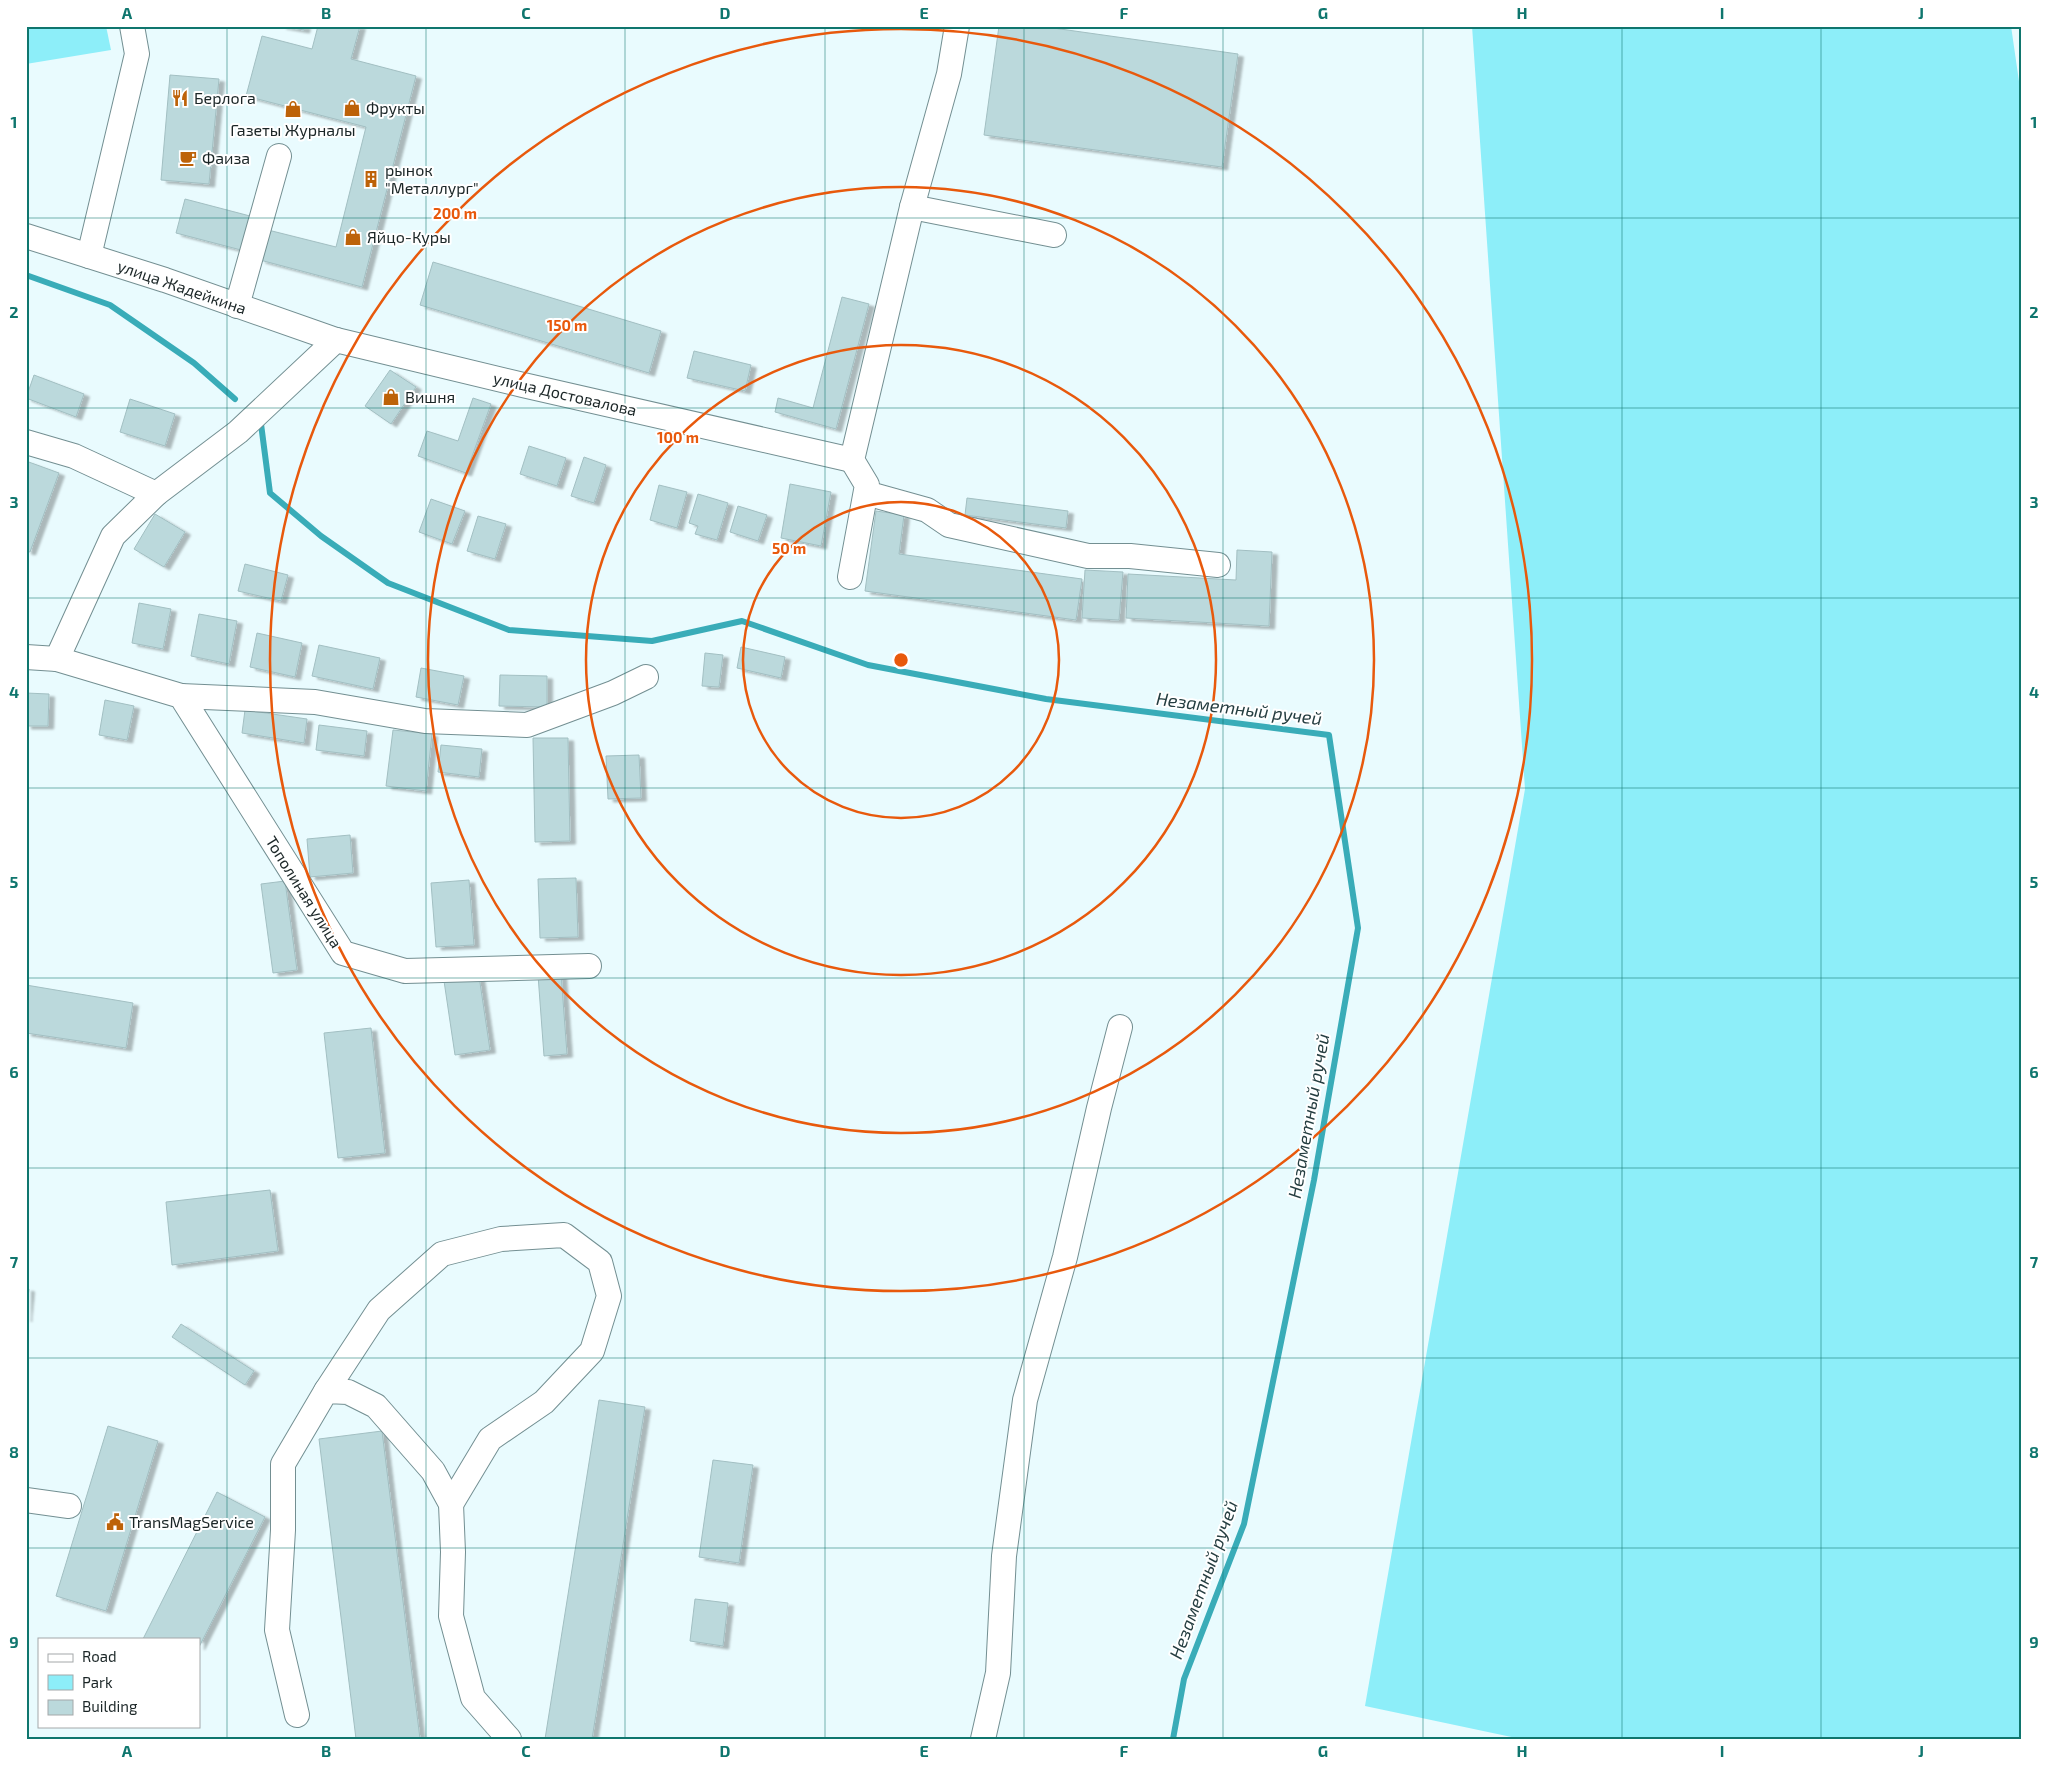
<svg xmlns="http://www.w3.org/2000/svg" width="2048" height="1765" font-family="'Exo 2',sans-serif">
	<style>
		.green { fill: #8deef9 }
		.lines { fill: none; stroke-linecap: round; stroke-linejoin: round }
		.stream { stroke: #39acb8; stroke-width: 6 }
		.building { fill: #bbd9dc; stroke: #a2bfc2; filter: url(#shadow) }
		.minor-casing { stroke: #738f92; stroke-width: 26 }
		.minor { stroke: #fff; stroke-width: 24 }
		.grid { fill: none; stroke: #0f766e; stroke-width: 1; stroke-opacity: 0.55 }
		.ring { fill: none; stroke: #e8590c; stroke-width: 2.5 }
		.labels { text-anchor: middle; stroke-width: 4; stroke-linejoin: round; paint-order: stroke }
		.poi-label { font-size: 16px; fill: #1b2627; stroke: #fff; text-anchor: start }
		.street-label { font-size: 16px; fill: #1b2627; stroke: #fff }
		.water-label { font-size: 18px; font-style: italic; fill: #253e41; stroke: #fff }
		.centre { fill: #e8590c; stroke: #fff; stroke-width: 2.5 }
		.ring-label { font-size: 15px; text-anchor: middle; font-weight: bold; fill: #e8590c; stroke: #fff; stroke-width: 4; stroke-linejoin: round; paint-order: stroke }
		.neatline { fill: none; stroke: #0f766e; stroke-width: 2 }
		.grid-label { font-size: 16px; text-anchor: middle; font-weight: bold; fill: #0f766e }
	</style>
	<defs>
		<filter id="shadow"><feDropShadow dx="5.5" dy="3" stdDeviation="1" flood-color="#0004"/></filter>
	</defs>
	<rect width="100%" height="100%" fill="#e9fbfe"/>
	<g class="green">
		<polygon points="26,26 106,26 111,50 26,64"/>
		<polygon points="1472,26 2011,26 2022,102 2022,1739 1521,1739 1365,1706 1525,789"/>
	</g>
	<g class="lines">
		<g class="stream">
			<polyline points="26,275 110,305 194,363 235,399"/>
			<polyline points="261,424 270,493 321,536 388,583 509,630 652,641 742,621 868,665 1046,699 1329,735 1358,928 1314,1180 1244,1524 1184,1679 1173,1739"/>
		</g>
	</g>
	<g class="building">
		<polygon points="281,26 305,26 304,30"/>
		<polygon points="318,26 360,26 351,59 416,76 362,287 260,260 268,230 336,247 366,127 246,96 262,36 312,49"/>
		<polygon points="999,26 1039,26 1238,54 1222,167 984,135"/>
		<polygon points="170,75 219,79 209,184 161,180"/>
		<polygon points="185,199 250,216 241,250 176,233"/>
		<polygon points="433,262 661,331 649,373 420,305"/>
		<polygon points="842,297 869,304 836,429 775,412 778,398 813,408"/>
		<polygon points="694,351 751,365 745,391 687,378"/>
		<polygon points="390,370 416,387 391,424 365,406"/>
		<polygon points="34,375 84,394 76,417 26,398"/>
		<polygon points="473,398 491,404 466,473 418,456 427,431 458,441"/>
		<polygon points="130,399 175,414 165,446 120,432"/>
		<polygon points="529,446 566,458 557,486 520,474"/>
		<polygon points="584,457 606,465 594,503 571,496"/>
		<polygon points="26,461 59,473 30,552 26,551"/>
		<polygon points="790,484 831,492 821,546 781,538"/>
		<polygon points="659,485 687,492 677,528 650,520"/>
		<polygon points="698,494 728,503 717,540 695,534 698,526 689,523"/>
		<polygon points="967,498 1068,511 1066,528 965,515"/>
		<polygon points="431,499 465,511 452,544 419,532"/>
		<polygon points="738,506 767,515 758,541 730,532"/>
		<polygon points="876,511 904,515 899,554 1082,579 1076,620 865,591"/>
		<polygon points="155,514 185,532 164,567 134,549"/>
		<polygon points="478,516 506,524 495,559 467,551"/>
		<polygon points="1237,550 1272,552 1269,626 1126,618 1128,574 1236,580"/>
		<polygon points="245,564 288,575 281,601 238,591"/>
		<polygon points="1085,570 1123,572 1119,620 1082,618"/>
		<polygon points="139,603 171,609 163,649 132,643"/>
		<polygon points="199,614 237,621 229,664 191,656"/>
		<polygon points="257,633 302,643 295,677 250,667"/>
		<polygon points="319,645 380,658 373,689 312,676"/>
		<polygon points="741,647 785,657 781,678 737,668"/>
		<polygon points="705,653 723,655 719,687 702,686"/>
		<polygon points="421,668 464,676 458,705 416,697"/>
		<polygon points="500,675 547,676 547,707 499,706"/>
		<polygon points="26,693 49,694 48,726 26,726"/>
		<polygon points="105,700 134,706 127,740 99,735"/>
		<polygon points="245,710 307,719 304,743 242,733"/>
		<polygon points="319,725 367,731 364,756 316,750"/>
		<polygon points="393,730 432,734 426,791 386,786"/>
		<polygon points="533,738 568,738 570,841 535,842"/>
		<polygon points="441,745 482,749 479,777 438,772"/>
		<polygon points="639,755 641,798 608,799 606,756"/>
		<polygon points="350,835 353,873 310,877 307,839"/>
		<polygon points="576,878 578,937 540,938 538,879"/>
		<polygon points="469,880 474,945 436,947 431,883"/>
		<polygon points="285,881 297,970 273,973 261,884"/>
		<polygon points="561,973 567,1054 544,1056 538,975"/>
		<polygon points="479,976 490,1050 455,1055 444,981"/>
		<polygon points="26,985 133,1003 126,1048 26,1033"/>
		<polygon points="371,1028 385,1153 338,1158 324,1033"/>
		<polygon points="270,1190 278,1251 172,1265 166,1202"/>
		<polygon points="26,1288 29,1289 26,1319"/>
		<polygon points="181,1324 254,1371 245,1385 172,1337"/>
		<polygon points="599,1400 645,1407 592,1739 545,1739"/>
		<polygon points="108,1426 158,1441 106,1611 56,1596"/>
		<polygon points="382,1431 420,1739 356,1739 319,1439"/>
		<polygon points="713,1460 753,1465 739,1563 699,1557"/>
		<polygon points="217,1492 265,1517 199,1647 199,1639 143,1639"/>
		<polygon points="695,1599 728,1603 723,1646 690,1641"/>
	</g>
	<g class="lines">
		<g class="minor-casing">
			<g id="minor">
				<polyline points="912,207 1054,235"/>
				<polyline points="26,236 165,280 336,340 523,385 852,460"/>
				<polyline points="89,256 137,54 132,26"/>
				<polyline points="237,306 279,156"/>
				<polyline points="26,442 74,456 156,494"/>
				<polyline points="866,493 927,510 949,525 1088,556 1130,556 1218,565"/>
				<polyline points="850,577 867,485 852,460 912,207 949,74 957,26"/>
				<polyline points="26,657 57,659 181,696 343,953 405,971 589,966"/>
				<polyline points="57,659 113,536 156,494 238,432 336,340"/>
				<polyline points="181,696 315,702 425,721 527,725 613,693 646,677"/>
				<polyline points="326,1391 379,1310 442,1254 501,1239 564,1235 600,1262 609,1296 592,1351 544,1402 490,1439 451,1504"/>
				<polyline points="26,1500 69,1506"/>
				<polyline points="297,1715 277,1630 283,1530 283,1464 326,1391 348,1392 376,1406 433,1471 451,1504 453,1552 451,1616 473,1698 509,1739"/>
				<polyline points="983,1739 998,1673 1004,1556 1025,1400 1065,1257 1099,1108 1120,1027"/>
			</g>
		</g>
		<use href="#minor" class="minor"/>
	</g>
	<path class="grid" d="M227,26V1739M426,26V1739M625,26V1739M825,26V1739M1024,26V1739M1223,26V1739M1423,26V1739M1622,26V1739M1821,26V1739M26,218H2022M26,408H2022M26,598H2022M26,788H2022M26,978H2022M26,1168H2022M26,1358H2022M26,1548H2022"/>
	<g class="ring">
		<circle cx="901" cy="660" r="158"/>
		<circle cx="901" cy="660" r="315"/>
		<circle cx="901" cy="660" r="473"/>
		<circle cx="901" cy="660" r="631"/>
	</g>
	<defs>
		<g id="restaurant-bare" transform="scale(1.35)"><path d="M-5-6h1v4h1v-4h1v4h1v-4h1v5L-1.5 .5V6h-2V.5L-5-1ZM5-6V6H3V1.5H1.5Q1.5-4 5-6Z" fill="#bd6208" stroke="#fff" stroke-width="2.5" paint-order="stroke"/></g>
		<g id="shop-bare" transform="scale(1.35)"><path d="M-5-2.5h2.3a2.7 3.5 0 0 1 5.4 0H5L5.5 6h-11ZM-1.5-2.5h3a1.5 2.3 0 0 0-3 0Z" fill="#bd6208" stroke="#fff" stroke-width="2.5" paint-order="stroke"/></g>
		<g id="cafe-bare" transform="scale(1.35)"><path d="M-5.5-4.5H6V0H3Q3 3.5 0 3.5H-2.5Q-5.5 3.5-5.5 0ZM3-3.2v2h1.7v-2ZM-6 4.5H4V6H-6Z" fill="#bd6208" stroke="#fff" stroke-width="2.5" paint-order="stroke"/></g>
		<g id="building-bare" transform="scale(1.35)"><path d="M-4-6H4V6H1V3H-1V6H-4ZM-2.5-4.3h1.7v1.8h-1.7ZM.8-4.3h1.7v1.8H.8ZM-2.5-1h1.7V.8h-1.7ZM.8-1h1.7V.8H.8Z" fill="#bd6208" stroke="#fff" stroke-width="2.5" paint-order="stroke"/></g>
		<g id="civic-bare" transform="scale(1.35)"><path d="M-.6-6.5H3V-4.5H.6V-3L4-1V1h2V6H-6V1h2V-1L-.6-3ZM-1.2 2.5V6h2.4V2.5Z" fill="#bd6208" stroke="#fff" stroke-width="2.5" paint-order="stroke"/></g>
	</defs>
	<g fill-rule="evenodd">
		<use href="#restaurant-bare" x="180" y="98"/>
		<use href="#shop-bare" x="352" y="108"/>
		<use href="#shop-bare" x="293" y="109"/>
		<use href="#cafe-bare" x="188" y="158"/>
		<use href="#building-bare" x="371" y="179"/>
		<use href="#shop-bare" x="353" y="237"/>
		<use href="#shop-bare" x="391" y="397"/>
		<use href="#civic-bare" x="115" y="1522"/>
	</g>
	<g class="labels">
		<g class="poi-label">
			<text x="194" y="104">Берлога</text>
			<text x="366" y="114">Фрукты</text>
			<text x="293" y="136" text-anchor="middle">Газеты Журналы</text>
			<text x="202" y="164">Фаиза</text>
			<text x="385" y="176">рынок<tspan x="385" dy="18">"Металлург"</tspan></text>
			<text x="367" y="243">Яйцо-Куры</text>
			<text x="405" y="403">Вишня</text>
			<text x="129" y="1528">TransMagService</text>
		</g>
		<g class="street-label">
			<text transform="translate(182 287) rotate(19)" y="6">улица Жадейкина</text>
			<text transform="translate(565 394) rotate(13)" y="6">улица Достовалова</text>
			<text transform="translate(304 892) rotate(58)" y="6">Тополиная улица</text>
		</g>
		<g class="water-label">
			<text transform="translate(1239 709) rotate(7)" y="6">Незаметный ручей</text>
			<text transform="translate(1309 1116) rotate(-80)" y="6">Незаметный ручей</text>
			<text transform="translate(1204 1580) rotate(-70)" y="6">Незаметный ручей</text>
		</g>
	</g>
	<circle cx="901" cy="660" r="8" class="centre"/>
	<g class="ring-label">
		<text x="455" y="219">200 m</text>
		<text x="567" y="331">150 m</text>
		<text x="678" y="443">100 m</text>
		<text x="789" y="554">50 m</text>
	</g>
	<rect width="2048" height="1765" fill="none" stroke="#ffffff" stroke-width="55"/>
	<rect x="38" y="1638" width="162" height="90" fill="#ffffff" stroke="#a4a8a9"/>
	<rect x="48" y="1654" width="25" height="8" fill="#ffffff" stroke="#a4a8a9"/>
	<text x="82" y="1662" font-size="15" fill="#1b2627">Road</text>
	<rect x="48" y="1675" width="25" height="15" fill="#8deef9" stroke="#a4a8a9"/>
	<text x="82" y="1688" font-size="15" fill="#1b2627">Park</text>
	<rect x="48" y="1700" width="25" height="15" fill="#bbd9dc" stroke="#a4a8a9"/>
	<text x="82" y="1712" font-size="15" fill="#1b2627">Building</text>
	<rect x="28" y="28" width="1992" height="1710" class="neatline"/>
	<g class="grid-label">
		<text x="127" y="19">A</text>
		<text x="326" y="19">B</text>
		<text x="526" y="19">C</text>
		<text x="725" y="19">D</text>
		<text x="924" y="19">E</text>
		<text x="1124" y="19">F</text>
		<text x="1323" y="19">G</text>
		<text x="1522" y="19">H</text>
		<text x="1722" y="19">I</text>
		<text x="1921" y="19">J</text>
		<text x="14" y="128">1</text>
		<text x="2034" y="128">1</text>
		<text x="14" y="318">2</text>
		<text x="2034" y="318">2</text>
		<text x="14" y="508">3</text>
		<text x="2034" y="508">3</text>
		<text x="14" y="698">4</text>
		<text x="2034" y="698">4</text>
		<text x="14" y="888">5</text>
		<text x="2034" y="888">5</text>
		<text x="14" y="1078">6</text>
		<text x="2034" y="1078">6</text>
		<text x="14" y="1268">7</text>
		<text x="2034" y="1268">7</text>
		<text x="14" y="1458">8</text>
		<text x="2034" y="1458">8</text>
		<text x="14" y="1648">9</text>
		<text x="2034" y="1648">9</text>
		<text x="127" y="1757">A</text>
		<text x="326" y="1757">B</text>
		<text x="526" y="1757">C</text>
		<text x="725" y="1757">D</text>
		<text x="924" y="1757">E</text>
		<text x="1124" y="1757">F</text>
		<text x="1323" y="1757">G</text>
		<text x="1522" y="1757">H</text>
		<text x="1722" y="1757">I</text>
		<text x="1921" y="1757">J</text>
	</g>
</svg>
